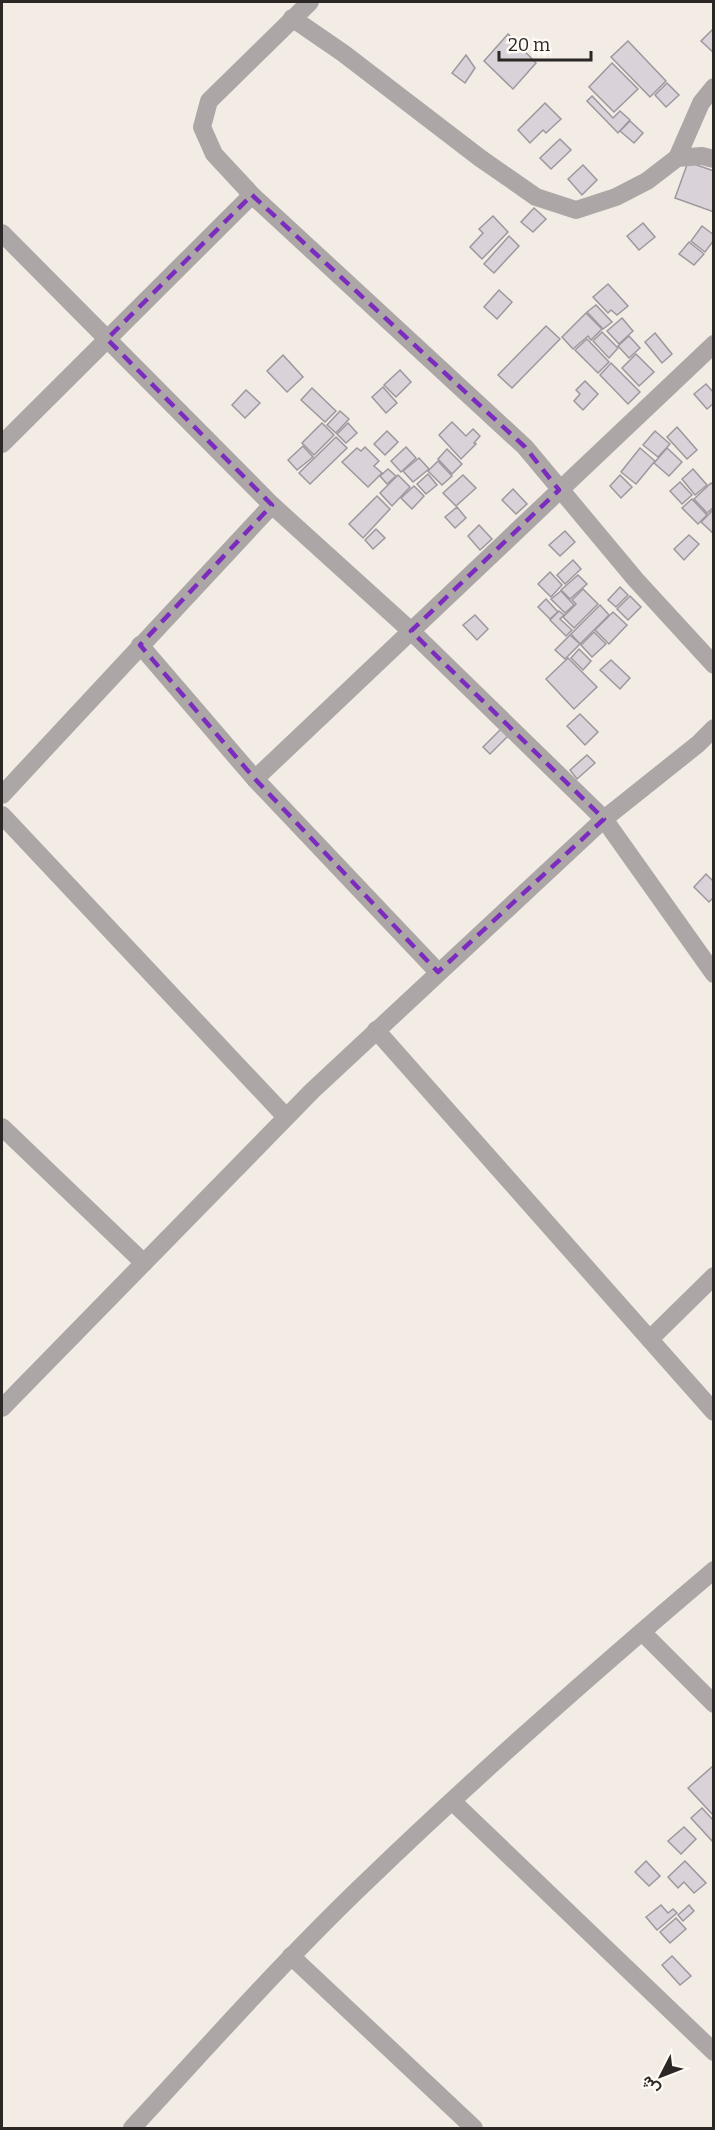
<svg xmlns="http://www.w3.org/2000/svg" width="715" height="2130" font-family="Bitter,Vazirmatn,serif">
	<style>
		.building { fill: #d9d2d8; stroke: #9f979e; stroke-width: 1.5 }
		.lines { fill: none; stroke-linecap: round; stroke-linejoin: round }
		.minor { stroke: #aca7a6; stroke-width: 18 }
		.tertiary { stroke: #aca7a6; stroke-width: 18 }
		.marked { fill: none; stroke: #7b2cbf; stroke-width: 4.5; stroke-dasharray: 12 8; stroke-linejoin: round }
	</style>
	<rect width="100%" height="100%" fill="#f2ece5"/>
	<g class="building">
		<polygon points="712,30 714,32 714,53 701,41"/>
		<polygon points="508,34 536,63 513,89 484,61"/>
		<polygon points="628,41 666,81 650,97 611,57"/>
		<polygon points="466,55 475,68 465,83 452,73"/>
		<polygon points="612,63 638,89 614,112 589,87"/>
		<polygon points="667,83 679,95 666,107 655,95"/>
		<polygon points="592,96 613,118 620,111 630,120 618,133 587,101"/>
		<polygon points="545,103 561,119 546,133 543,130 530,143 518,130"/>
		<polygon points="630,121 643,133 634,143 620,131"/>
		<polygon points="560,139 571,150 551,169 540,158"/>
		<polygon points="688,162 714,171 714,212 675,198"/>
		<polygon points="583,165 597,180 582,195 568,179"/>
		<polygon points="534,208 546,219 533,232 521,222"/>
		<polygon points="493,216 508,232 482,259 470,247 483,233 479,229"/>
		<polygon points="643,223 655,237 639,250 627,236"/>
		<polygon points="702,226 714,235 714,240 705,252 691,241"/>
		<polygon points="509,236 519,246 494,273 484,264"/>
		<polygon points="689,242 704,254 694,265 679,254"/>
		<polygon points="608,284 628,306 617,315 611,310 608,313 593,297"/>
		<polygon points="499,290 512,302 497,319 484,307"/>
		<polygon points="596,305 612,322 603,329 587,312"/>
		<polygon points="586,313 602,329 591,340 588,336 573,349 562,337"/>
		<polygon points="622,318 633,331 619,344 607,331"/>
		<polygon points="546,326 560,339 512,388 498,375"/>
		<polygon points="602,332 618,348 609,358 593,341"/>
		<polygon points="655,333 672,354 662,363 645,342"/>
		<polygon points="629,336 640,348 629,358 618,346"/>
		<polygon points="587,339 609,362 598,373 575,350"/>
		<polygon points="636,354 654,372 639,386 622,368"/>
		<polygon points="283,355 303,377 287,392 267,371"/>
		<polygon points="611,363 640,392 628,404 600,375"/>
		<polygon points="400,370 411,382 396,397 384,385"/>
		<polygon points="585,381 598,394 583,410 574,401 580,394 576,390"/>
		<polygon points="706,384 714,393 714,403 707,409 694,394"/>
		<polygon points="383,387 397,403 386,413 372,397"/>
		<polygon points="312,388 336,411 325,422 301,400"/>
		<polygon points="246,390 260,403 245,418 232,405"/>
		<polygon points="340,411 349,419 336,433 327,425"/>
		<polygon points="452,422 466,436 473,429 480,436 474,443 476,444 461,459 439,435"/>
		<polygon points="322,423 334,435 314,455 302,443"/>
		<polygon points="348,423 357,433 346,443 337,434"/>
		<polygon points="677,427 697,450 687,459 667,437"/>
		<polygon points="387,431 398,442 385,455 374,444"/>
		<polygon points="655,431 670,444 658,457 643,445"/>
		<polygon points="336,437 347,448 310,484 299,473"/>
		<polygon points="303,446 313,457 297,470 288,460"/>
		<polygon points="365,447 379,461 374,466 382,473 368,487 342,462 357,448 361,451"/>
		<polygon points="406,447 416,458 401,472 391,461"/>
		<polygon points="640,448 655,461 636,484 621,472"/>
		<polygon points="667,448 682,462 669,476 654,463"/>
		<polygon points="447,449 462,464 452,474 438,459"/>
		<polygon points="419,458 429,469 413,482 403,471"/>
		<polygon points="438,461 452,476 442,485 428,471"/>
		<polygon points="388,469 396,476 387,484 380,476"/>
		<polygon points="693,469 707,485 695,495 682,479"/>
		<polygon points="428,474 437,485 426,494 417,484"/>
		<polygon points="398,475 410,487 392,506 380,493"/>
		<polygon points="463,475 476,488 456,506 443,493"/>
		<polygon points="620,475 632,487 621,498 610,486"/>
		<polygon points="680,482 692,495 682,504 670,491"/>
		<polygon points="711,483 714,486 714,507 707,513 694,499"/>
		<polygon points="414,486 424,496 412,509 401,498"/>
		<polygon points="513,489 527,504 516,514 502,500"/>
		<polygon points="377,496 390,509 363,538 349,524"/>
		<polygon points="692,499 707,515 698,524 682,508"/>
		<polygon points="457,507 466,518 455,528 445,517"/>
		<polygon points="714,509 714,534 701,522"/>
		<polygon points="479,525 492,539 480,550 468,536"/>
		<polygon points="376,529 385,538 373,549 365,540"/>
		<polygon points="565,531 575,542 560,556 549,545"/>
		<polygon points="689,535 699,544 684,560 674,549"/>
		<polygon points="573,560 581,569 565,584 557,575"/>
		<polygon points="550,572 562,585 551,597 538,584"/>
		<polygon points="578,575 587,584 570,599 561,590"/>
		<polygon points="620,587 628,595 616,607 608,600"/>
		<polygon points="583,589 598,604 574,628 563,617 576,604 572,600"/>
		<polygon points="561,591 574,605 565,613 551,599"/>
		<polygon points="630,596 641,607 628,620 617,609"/>
		<polygon points="546,599 558,612 550,619 538,607"/>
		<polygon points="600,605 609,615 580,644 571,634"/>
		<polygon points="559,611 564,615 560,619 572,630 566,636 550,620"/>
		<polygon points="613,612 627,625 609,644 595,630"/>
		<polygon points="475,615 488,629 477,640 463,625"/>
		<polygon points="594,632 606,644 592,657 581,645"/>
		<polygon points="570,635 580,644 565,659 555,650"/>
		<polygon points="579,649 591,661 583,670 571,658"/>
		<polygon points="568,658 597,687 574,709 546,679"/>
		<polygon points="611,660 630,678 620,689 600,670"/>
		<polygon points="580,714 598,732 585,745 567,726"/>
		<polygon points="501,729 508,736 490,754 483,747"/>
		<polygon points="587,755 595,763 577,779 570,770"/>
		<polygon points="706,874 714,882 714,897 709,902 694,887"/>
		<polygon points="713,1766 714,1767 714,1816 688,1788"/>
		<polygon points="702,1808 714,1821 714,1843 691,1818"/>
		<polygon points="684,1827 696,1839 681,1854 668,1841"/>
		<polygon points="646,1861 660,1876 649,1886 635,1872"/>
		<polygon points="685,1861 706,1883 694,1893 684,1882 678,1888 668,1877"/>
		<polygon points="661,1905 668,1913 673,1909 677,1913 657,1930 646,1917"/>
		<polygon points="689,1905 694,1911 683,1921 678,1915"/>
		<polygon points="676,1918 686,1929 670,1943 660,1932"/>
		<polygon points="672,1956 691,1976 680,1985 662,1965"/>
	</g>
	<g class="lines">
		<g class="minor">
			<polyline points="310,2 209,101 202,127 214,154 252,195 525,447 636,580 714,665"/>
			<polyline points="292,18 343,53 480,158 536,197 576,210 616,197 647,181 677,158 702,156 714,159"/>
			<polyline points="677,158 701,103 714,87"/>
			<polyline points="2,233 272,505 411,631 604,819 714,974"/>
			<polyline points="2,444 252,195"/>
			<polyline points="140,645 255,779 438,972"/>
			<polyline points="255,779 714,344"/>
			<polyline points="2,795 272,505"/>
			<polyline points="2,815 286,1117"/>
			<polyline points="376,1030 714,1412"/>
			<polyline points="2,1127 144,1263"/>
			<polyline points="650,1339 714,1276"/>
			<polyline points="2,1408 312,1091 604,819 698,744 714,728"/>
			<polyline points="642,1632 714,1704"/>
			<polyline points="452,1801 714,2052"/>
			<polyline points="291,1956 474,2128"/>
		</g>
		<path class="tertiary" d="M132,2128C210,2044 286,1958 369,1879C480,1772 596,1670 714,1570"/>
	</g>
	<path class="marked" d="M252,195L525,447L559,490L411,631L604,819L438,972L255,779L140,645L272,505L107,339Z"/>
	<rect width="715" height="2130" fill="none" stroke="#2a2725" stroke-width="6"/>
	<g transform="translate(661 2076) rotate(228)" stroke="#fffaf3" stroke-width="4.5" paint-order="stroke">
	<path d="M0-4.5L10 22L0 15L-10 22Z" fill="#2a2725"/>
	<text y="-9" font-size="16" font-weight="bold" text-anchor="middle" fill="#2a2725">ش</text>
	</g>
	<path d="M499 51v9h92v-9" fill="none" stroke="#2a2725" stroke-width="3"/>
	<text x="508" y="51" font-size="18" fill="#2a2725" stroke="#fffaf3" stroke-width="4.5" paint-order="stroke">20 m</text>
</svg>
